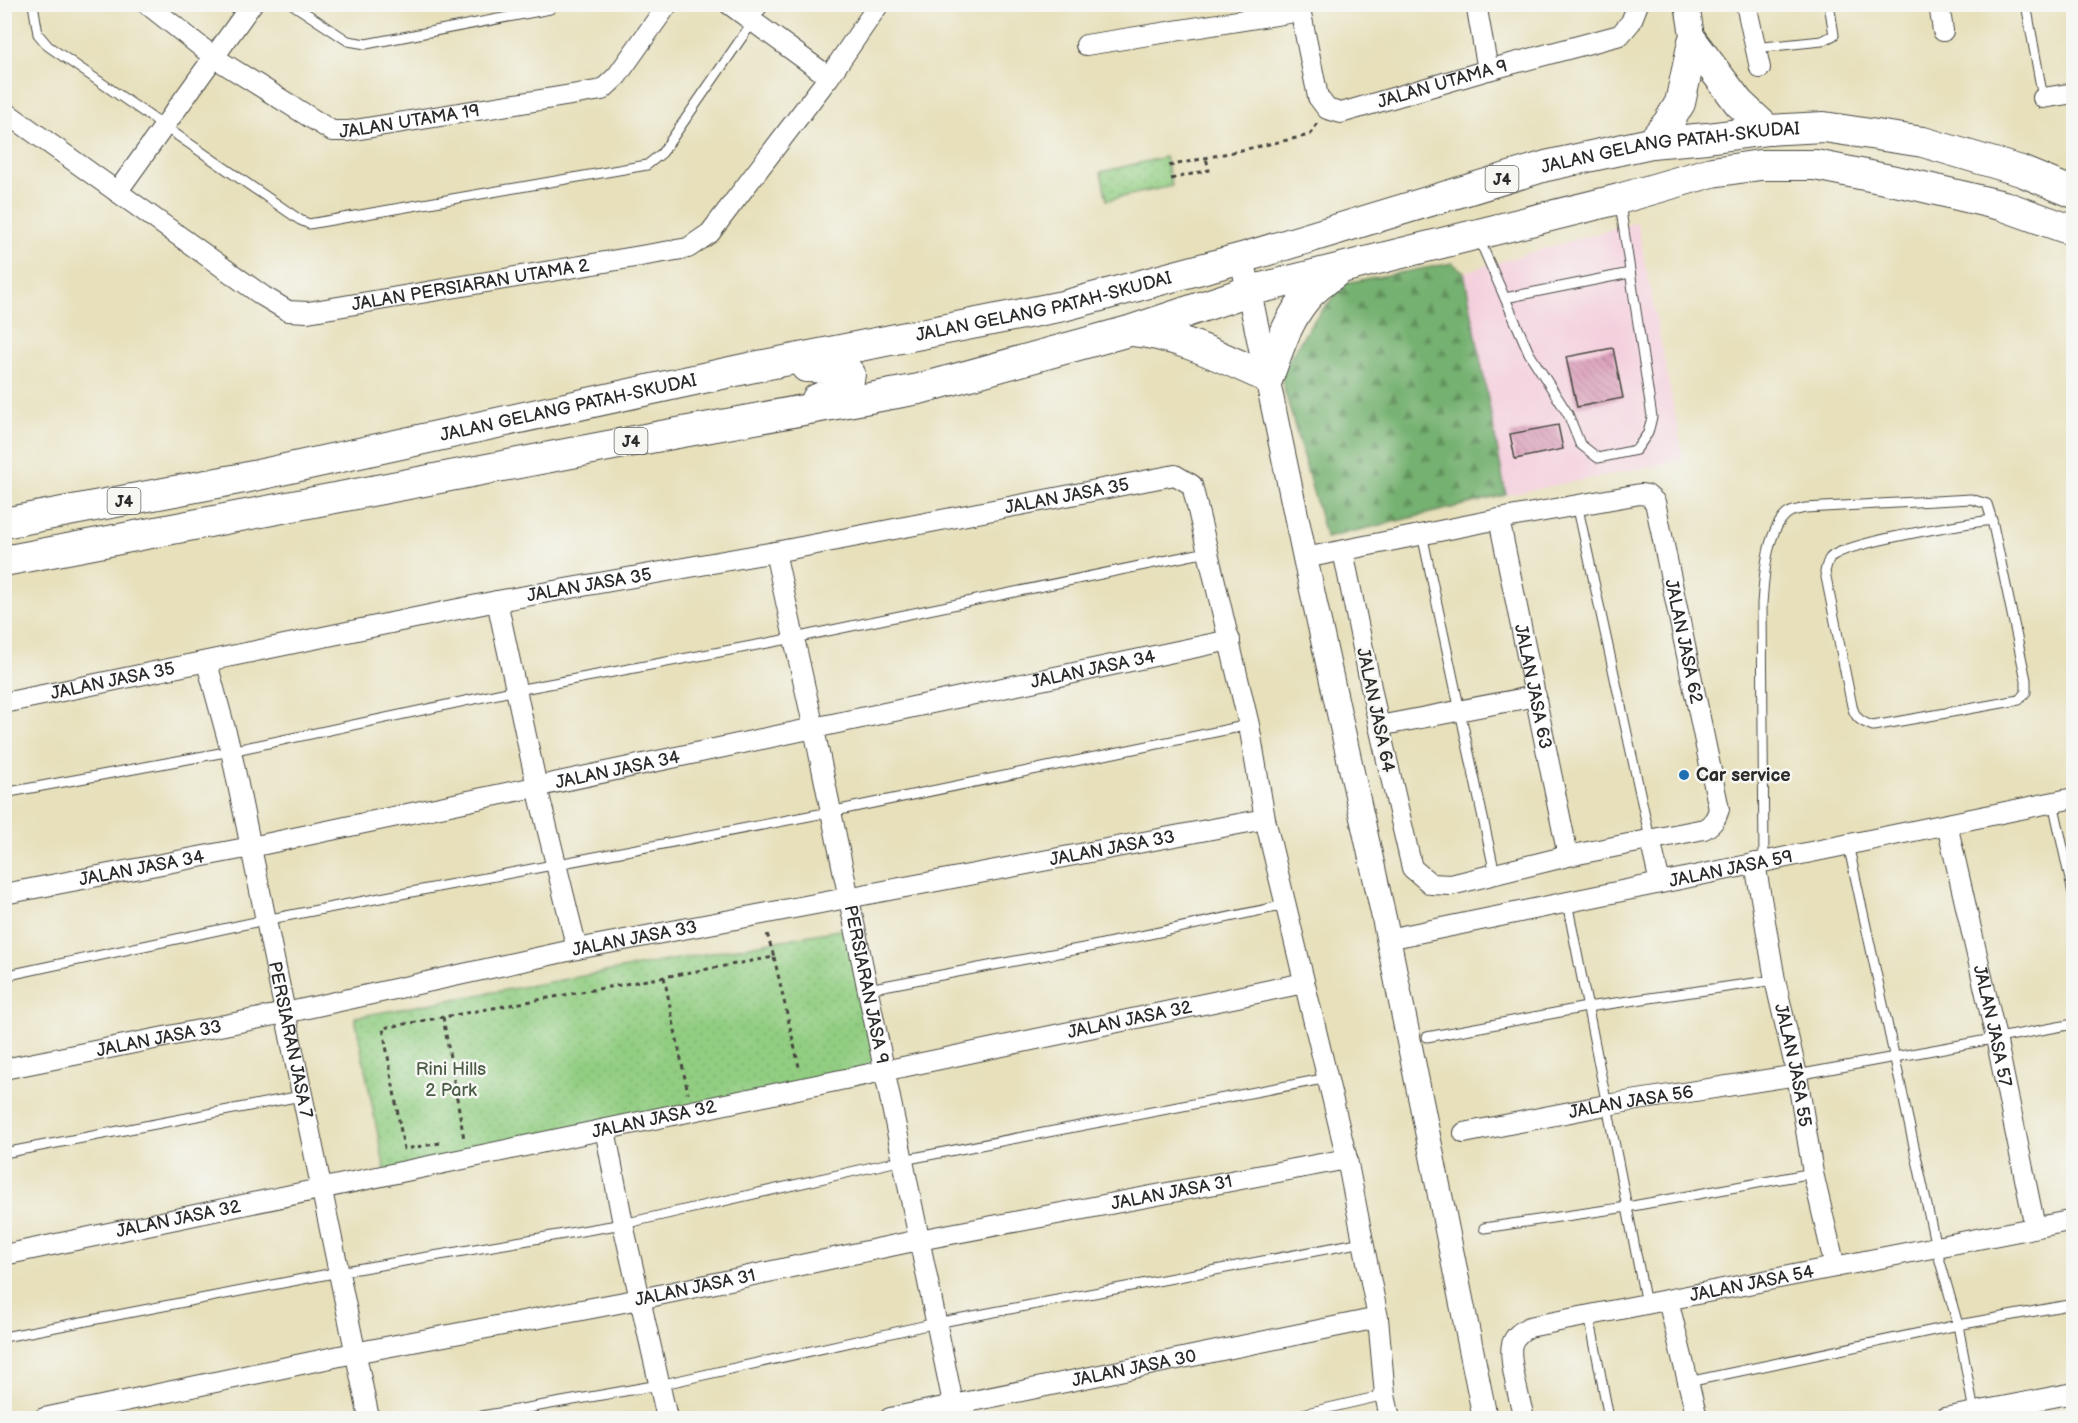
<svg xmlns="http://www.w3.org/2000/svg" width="2078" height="1423" font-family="'Balsamiq Sans',sans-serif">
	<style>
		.built { fill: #f4cfdd }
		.forest { fill: url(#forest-firs); stroke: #506e4e; stroke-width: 1.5 }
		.park { fill: url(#park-dots); stroke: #5e7c56; stroke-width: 1.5 }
		.building { fill: url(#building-back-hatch) }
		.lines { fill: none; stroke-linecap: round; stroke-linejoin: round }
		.service-casing { stroke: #474641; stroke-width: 11 }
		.minor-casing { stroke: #474641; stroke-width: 22 }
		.tertiary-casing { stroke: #474641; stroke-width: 26 }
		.primary-casing { stroke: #474641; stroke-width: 32 }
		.path { stroke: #474641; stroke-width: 3; stroke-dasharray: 4.5 4.5; stroke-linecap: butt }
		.service { stroke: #fff; stroke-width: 9 }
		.minor { stroke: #fff; stroke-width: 20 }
		.tertiary { stroke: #fff; stroke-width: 24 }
		.primary { stroke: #fff; stroke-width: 30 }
		.poi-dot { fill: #1f6fb2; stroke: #f6f6f2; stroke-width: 2 }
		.labels { text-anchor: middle; stroke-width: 5; stroke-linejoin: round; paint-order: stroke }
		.shield { fill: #f6f6f2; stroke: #686867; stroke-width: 1.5 }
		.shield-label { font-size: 16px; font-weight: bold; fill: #2b2b2b }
		.street-label { font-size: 18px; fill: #2b2b2b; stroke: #f6f6f2 }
		.poi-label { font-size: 18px; font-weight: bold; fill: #2b2b2b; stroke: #f6f6f2; text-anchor: start }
		.park-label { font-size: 18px; fill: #4a5c45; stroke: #f6f6f2 }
	</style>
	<defs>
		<pattern id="forest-firs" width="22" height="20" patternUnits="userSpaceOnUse" patternTransform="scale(1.5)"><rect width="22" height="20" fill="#75b170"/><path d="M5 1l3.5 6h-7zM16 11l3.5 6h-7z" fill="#60905c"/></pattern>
		<pattern id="park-dots" width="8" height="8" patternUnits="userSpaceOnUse" patternTransform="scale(1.5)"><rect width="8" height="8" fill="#92ce82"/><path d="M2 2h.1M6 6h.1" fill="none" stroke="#7eb170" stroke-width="1.8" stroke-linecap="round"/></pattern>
		<pattern id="building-back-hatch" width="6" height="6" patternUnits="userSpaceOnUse" patternTransform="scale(1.5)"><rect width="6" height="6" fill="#da9ab8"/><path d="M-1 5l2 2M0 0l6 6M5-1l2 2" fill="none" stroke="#b17e96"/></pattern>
	</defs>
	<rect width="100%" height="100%" fill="#f6f6f2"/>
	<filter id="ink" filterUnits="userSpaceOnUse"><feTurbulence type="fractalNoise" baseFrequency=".0167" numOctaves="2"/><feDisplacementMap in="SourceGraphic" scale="12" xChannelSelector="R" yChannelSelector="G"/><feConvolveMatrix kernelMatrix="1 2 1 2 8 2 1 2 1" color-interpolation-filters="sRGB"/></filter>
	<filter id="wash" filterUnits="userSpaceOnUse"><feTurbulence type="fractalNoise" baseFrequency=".008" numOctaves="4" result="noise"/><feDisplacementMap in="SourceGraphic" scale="24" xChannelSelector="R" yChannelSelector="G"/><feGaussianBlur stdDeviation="1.35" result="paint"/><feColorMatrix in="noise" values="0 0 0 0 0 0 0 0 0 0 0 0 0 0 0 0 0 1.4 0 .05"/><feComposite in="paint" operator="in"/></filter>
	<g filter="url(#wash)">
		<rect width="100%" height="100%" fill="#e7e0bb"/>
		<polygon class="built" points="1637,222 1684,460 1506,495 1464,272"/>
		<polygon class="forest" points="1452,263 1464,272 1506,495 1326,538 1280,374 1311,324 1345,283"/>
		<g class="park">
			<polygon points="1165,157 1172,186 1107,200 1101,172"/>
			<polygon points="849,928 881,1079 385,1171 355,1017"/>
		</g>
		<g id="blocks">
			<g class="building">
				<polygon points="1613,348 1623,398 1577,407 1566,357"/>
				<polygon points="1558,425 1563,449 1515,459 1510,434"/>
			</g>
		</g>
	</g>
	<g filter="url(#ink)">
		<use href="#blocks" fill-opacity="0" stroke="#474641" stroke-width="1.5"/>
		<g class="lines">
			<g class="service-casing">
				<g id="service">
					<polyline points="33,4 38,34 48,46 300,220 309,224 647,165 662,153 765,4"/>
					<polyline points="292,4 348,41 366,44 550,9 553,4"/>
					<polyline points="2026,4 2043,98"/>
					<polyline points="1754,48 1822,41 1834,35 1829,4"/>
					<polyline points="1479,239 1529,353 1568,414 1580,444 1598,458 1636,450 1648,433 1652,417 1620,204"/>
					<polyline points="1505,298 1630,273"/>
					<polyline points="1577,504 1650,839"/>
					<polyline points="1422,534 1495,874"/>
					<polyline points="4,793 231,751 517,690 794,638 1207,552"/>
					<polyline points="2053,802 2074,898"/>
					<polyline points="1848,844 1936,1247 1958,1325 1974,1412"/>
					<path d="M1764,862L1762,604C1764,578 1766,531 1787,514C1791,510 1799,510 1805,508L1971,499L1987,504L1992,520L2026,680V692L2019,700L1873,726C1861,722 1855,718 1852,706L1825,572C1826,568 1827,562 1830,558C1842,543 1967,523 1992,520"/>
					<polyline points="1567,902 1646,1304"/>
					<polyline points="4,976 265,920 830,812 1249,725"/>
					<polyline points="868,989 1089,947 1286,905"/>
					<polyline points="1427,1037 1587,1007 1775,980"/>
					<polyline points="1797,1075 2074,1024"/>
					<polyline points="4,1153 301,1096"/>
					<polyline points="1484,1228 1627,1207 1813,1173"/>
					<polyline points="1589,1315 1609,1418"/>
					<polyline points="4,1337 339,1272 623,1224 903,1160 1328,1078"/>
					<polyline points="1688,1382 1958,1325 2074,1304"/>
					<polyline points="470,1418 659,1385 936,1323 1363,1242"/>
					<polyline points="1285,1418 1385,1395"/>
				</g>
			</g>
			<g class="minor-casing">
				<g id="minor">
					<path id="s1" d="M147,4L215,58L332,131H348L602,90L617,76L668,4"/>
					<polyline points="729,4 829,77"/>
					<path id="s2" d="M1299,4L1318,97L1327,109L1341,113L1488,70L1620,35L1631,22L1638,4"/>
					<polyline points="1476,4 1488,70"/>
					<polyline points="1746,4 1760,68"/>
					<polyline points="1939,4 1943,31"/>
					<polyline points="1086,45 1301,11"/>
					<polyline points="2043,98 2074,93"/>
					<path id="s3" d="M4,111L263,296L288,311L308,312L688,248L710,233L829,77L879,4"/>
					<polyline points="117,192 252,4"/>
					<path id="s4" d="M1499,519L1568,856"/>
					<path id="s5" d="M775,552L814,729L956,1418"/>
					<path id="s6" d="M1305,558L1499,519L1640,494L1647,495L1655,502L1719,809C1716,819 1713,824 1704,829L1568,856L1451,885L1431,884L1412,868L1379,726L1343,551"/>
					<polyline points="497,601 537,787 577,949"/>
					<path id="s7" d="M207,663L231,751L369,1418"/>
					<path id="s8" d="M4,703L497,601L775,552L1175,475L1192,485L1249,725L1265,819L1347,1159L1378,1318L1385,1395L1390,1418"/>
					<polyline points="1379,726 1536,696"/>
					<path id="s9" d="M1947,824L1996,1038L2035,1227"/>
					<polyline points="1650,839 1660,883"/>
					<path id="s10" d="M1755,863L1775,980L1797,1075L1813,1173L1835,1267"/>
					<path id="s11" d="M4,894L251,847L1230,640"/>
					<path id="s12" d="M1388,939L2074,798"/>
					<path id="s13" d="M4,1069L285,1013L577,949L1265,819"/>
					<polyline points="605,1129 623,1224 667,1418"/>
					<path id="s14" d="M1464,1133L1606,1105L1797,1075"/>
					<path id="s15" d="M4,1255L1304,983"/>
					<polyline points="1668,1300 1697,1418"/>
					<path id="s16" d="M44,1418L354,1353L640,1299L919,1240L1347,1159"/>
					<path id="s17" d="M890,1418L1378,1318"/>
					<path id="s18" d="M1524,1418C1520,1401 1508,1359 1512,1344C1515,1335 1522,1331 1529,1327L2074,1220"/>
					<polyline points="1944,1418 2074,1393"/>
				</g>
			</g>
			<g class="tertiary-casing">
				<g id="tertiary">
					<polyline points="1687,4 1693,42"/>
					<polyline points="1242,258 1305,558 1384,918 1485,1418"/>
				</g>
			</g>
			<g class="primary-casing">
				<g id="primary">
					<polyline points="1693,42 1739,103 1768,130"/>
					<polyline points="1651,143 1668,123 1680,103 1693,42"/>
					<path d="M1132,331C1180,335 1225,359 1268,378C1278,351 1287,320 1307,297C1314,288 1326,280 1336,272"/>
					<polyline points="806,367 843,368 850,374 848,386 817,399"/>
					<path id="s19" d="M4,523L244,478L749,368L1063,306L1242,258L1546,166L1651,143L1707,138L1768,130L1824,127L1923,142L2021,171L2074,193"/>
					<polyline points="4,561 650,438 919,389 1129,331 1249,291 1619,199 1712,172 1760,165 1815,165 1915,185 2004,206 2074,231"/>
				</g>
			</g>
			<g class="path">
				<polyline points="1169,166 1310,135 1317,124"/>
				<polyline points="1171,179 1209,170 1206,158"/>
				<polyline points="774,957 800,1071"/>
				<polyline points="664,977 688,1093"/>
				<polyline points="443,1017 464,1139"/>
				<polyline points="440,1143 404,1149 383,1028 774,957 766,930"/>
			</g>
			<use href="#service" class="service"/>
			<use href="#minor" class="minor"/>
			<use href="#tertiary" class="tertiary"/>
			<use href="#primary" class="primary"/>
		</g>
	</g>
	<circle class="poi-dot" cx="1684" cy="775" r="6"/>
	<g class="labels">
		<g class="shield">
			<rect x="1485.5" y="166" width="33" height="26" rx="4.5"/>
			<rect x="614.5" y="428" width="33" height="26" rx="4.5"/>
			<rect x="107.5" y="488" width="33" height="26" rx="4.5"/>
		</g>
		<g class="shield-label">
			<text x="1502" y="185">J4</text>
			<text x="631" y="447">J4</text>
			<text x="124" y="507">J4</text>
		</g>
		<g class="street-label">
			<text dy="6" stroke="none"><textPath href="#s2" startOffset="230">JALAN UTAMA 9</textPath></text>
			<text dy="6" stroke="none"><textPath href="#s1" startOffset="303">JALAN UTAMA 19</textPath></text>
			<text dy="6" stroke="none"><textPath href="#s19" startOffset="1710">JALAN GELANG PATAH-SKUDAI</textPath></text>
			<text dy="6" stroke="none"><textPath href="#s3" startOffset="532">JALAN PERSIARAN UTAMA 2</textPath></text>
			<text dy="6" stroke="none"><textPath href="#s19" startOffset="1062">JALAN GELANG PATAH-SKUDAI</textPath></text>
			<text dy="6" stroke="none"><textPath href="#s19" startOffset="576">JALAN GELANG PATAH-SKUDAI</textPath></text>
			<text dy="6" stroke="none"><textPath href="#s8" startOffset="1083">JALAN JASA 35</textPath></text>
			<text dy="6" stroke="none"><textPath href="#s8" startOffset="597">JALAN JASA 35</textPath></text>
			<text dy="6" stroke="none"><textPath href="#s6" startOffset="501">JALAN JASA 62</textPath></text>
			<text dy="6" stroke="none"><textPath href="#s11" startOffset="1112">JALAN JASA 34</textPath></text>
			<text dy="6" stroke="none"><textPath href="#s8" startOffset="111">JALAN JASA 35</textPath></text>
			<text dy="6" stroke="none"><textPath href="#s4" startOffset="171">JALAN JASA 63</textPath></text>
			<text transform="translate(1376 710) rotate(78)" y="6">JALAN JASA 64</text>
			<text dy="6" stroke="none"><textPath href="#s11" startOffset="626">JALAN JASA 34</textPath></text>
			<text dy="6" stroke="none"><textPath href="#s13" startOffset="1130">JALAN JASA 33</textPath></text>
			<text dy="6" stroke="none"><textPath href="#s11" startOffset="140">JALAN JASA 34</textPath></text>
			<text dy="6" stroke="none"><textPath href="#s12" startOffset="350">JALAN JASA 59</textPath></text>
			<text dy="6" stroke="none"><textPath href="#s13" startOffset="644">JALAN JASA 33</textPath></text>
			<text dy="6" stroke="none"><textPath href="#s5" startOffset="442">PERSIARAN JASA 9</textPath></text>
			<text dy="6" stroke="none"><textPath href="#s15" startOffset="1150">JALAN JASA 32</textPath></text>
			<text dy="6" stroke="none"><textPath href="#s9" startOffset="207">JALAN JASA 57</textPath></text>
			<text dy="6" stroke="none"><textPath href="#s13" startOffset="158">JALAN JASA 33</textPath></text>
			<text dy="6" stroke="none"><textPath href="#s7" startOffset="386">PERSIARAN JASA 7</textPath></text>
			<text dy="6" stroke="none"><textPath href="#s10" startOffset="206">JALAN JASA 55</textPath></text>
			<text dy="6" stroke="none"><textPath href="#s14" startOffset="170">JALAN JASA 56</textPath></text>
			<text dy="6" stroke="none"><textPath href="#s15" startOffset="664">JALAN JASA 32</textPath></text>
			<text dy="6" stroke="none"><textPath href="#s16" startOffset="1150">JALAN JASA 31</textPath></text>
			<text dy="6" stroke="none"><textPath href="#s15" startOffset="178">JALAN JASA 32</textPath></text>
			<text dy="6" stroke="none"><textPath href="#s18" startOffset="327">JALAN JASA 54</textPath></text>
			<text dy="6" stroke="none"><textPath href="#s16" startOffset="664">JALAN JASA 31</textPath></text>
			<text dy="6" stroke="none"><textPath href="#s17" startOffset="249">JALAN JASA 30</textPath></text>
		</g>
		<g class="poi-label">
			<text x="1696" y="781">Car service</text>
		</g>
		<g class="park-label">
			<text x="451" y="1075">Rini Hills<tspan x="451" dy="21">2 Park</tspan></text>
		</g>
	</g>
	<rect width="2078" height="1423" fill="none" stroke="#f6f6f2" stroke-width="24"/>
</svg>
